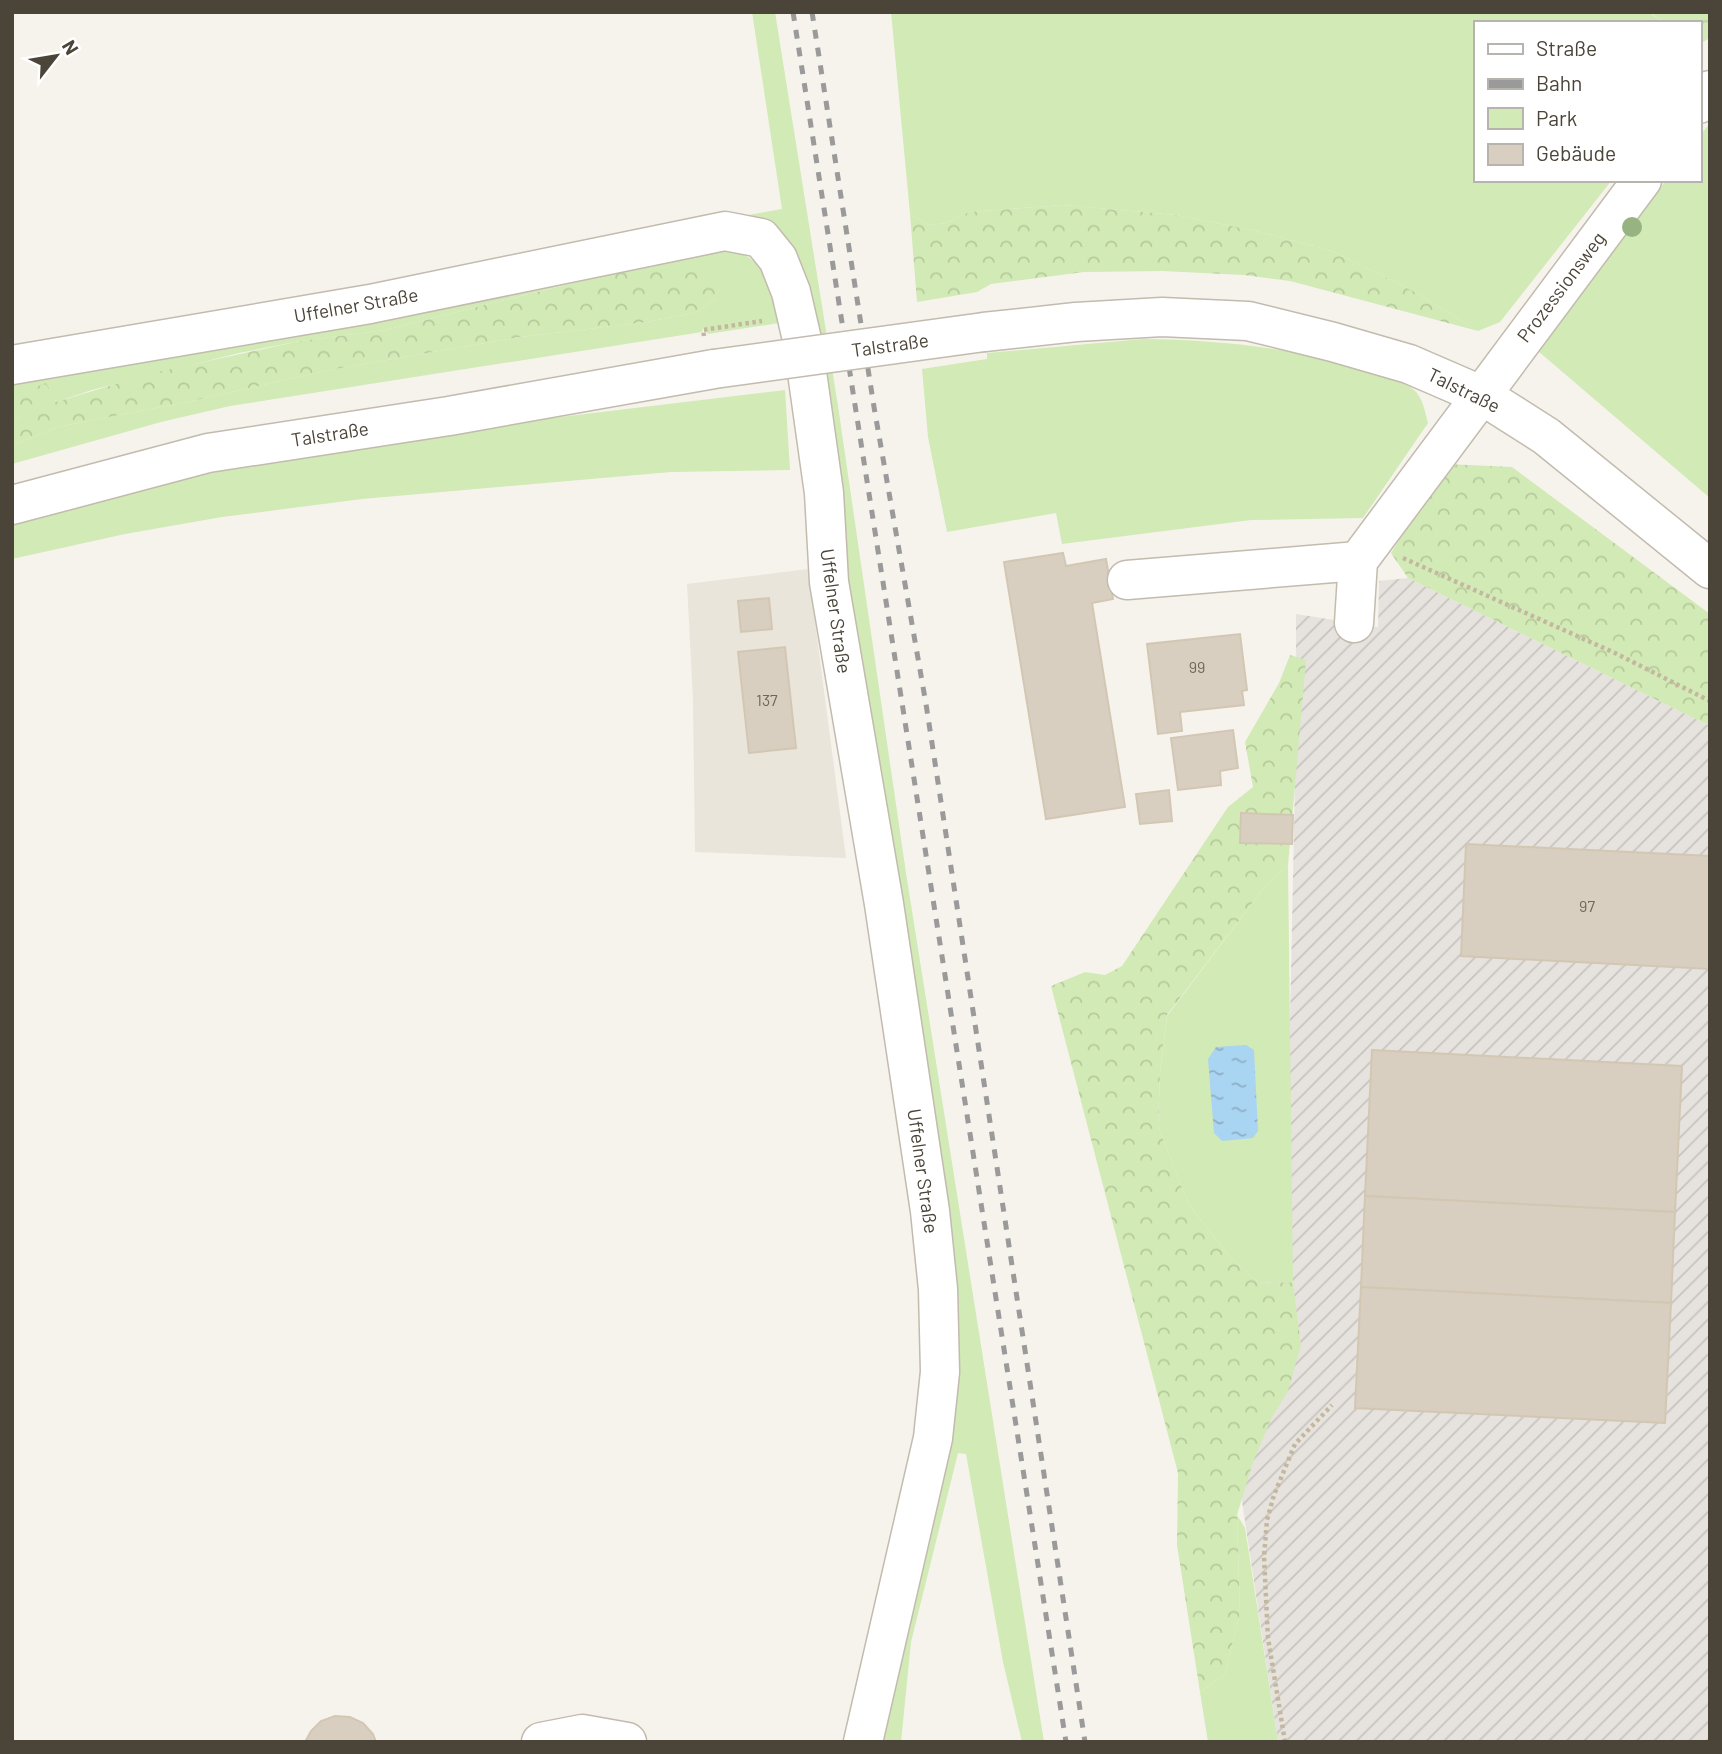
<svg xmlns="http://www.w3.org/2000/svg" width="1722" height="1754" font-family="Barlow,sans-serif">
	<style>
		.residential { fill: #eae5da }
		.industrial { fill: url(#industrial-furrows) }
		.green { fill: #d2eab5 }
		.forest { fill: url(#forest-crowns) }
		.water { fill: url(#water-ripples) }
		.building { fill: #d8cfc1; stroke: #d3c7b4; stroke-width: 2 }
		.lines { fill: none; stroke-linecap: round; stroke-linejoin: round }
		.minor-casing { stroke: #c2bbae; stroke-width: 41 }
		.path { stroke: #c4b79f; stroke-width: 4.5; stroke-dasharray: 3.5 3.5; stroke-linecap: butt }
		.minor { stroke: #fff; stroke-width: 38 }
		.rail { stroke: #9a9a9a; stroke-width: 5; stroke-dasharray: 9 9; stroke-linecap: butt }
		.minor-bridge-casing { stroke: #c2bbae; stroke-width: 41; stroke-linecap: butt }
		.minor-bridge { stroke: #fff; stroke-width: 38 }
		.tree { fill: #97b381 }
		.labels { text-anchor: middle; stroke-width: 5; stroke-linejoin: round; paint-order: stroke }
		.number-label { font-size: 16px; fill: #6e675b }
		.street-label { font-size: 19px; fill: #4b4439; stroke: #fff }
	</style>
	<defs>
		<pattern id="industrial-furrows" width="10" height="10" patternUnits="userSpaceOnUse" patternTransform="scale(1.75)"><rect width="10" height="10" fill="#e6e2dd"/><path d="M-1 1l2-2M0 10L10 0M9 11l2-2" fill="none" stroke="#c7c3be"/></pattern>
		<pattern id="forest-crowns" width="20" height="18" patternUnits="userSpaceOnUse" patternTransform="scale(1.75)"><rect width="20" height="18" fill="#d2eab5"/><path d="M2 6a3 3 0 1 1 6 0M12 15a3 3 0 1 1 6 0" fill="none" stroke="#b6ca9c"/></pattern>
		<pattern id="water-ripples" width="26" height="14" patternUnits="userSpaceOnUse" patternTransform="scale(1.75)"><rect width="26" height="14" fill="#a9d4f2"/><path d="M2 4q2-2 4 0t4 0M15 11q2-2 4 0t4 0" fill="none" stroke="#8caec5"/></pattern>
	</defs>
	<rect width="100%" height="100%" fill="#f6f3ec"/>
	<polygon class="residential" points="808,569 846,858 695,852 693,700 687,584"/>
	<polygon class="industrial" points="1408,578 1710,726 1710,1742 1278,1742 1234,1448 1286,1215 1296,732 1296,614 1378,627 1379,581"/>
	<g class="green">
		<polygon points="752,12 775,12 838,406 906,873 1044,1742 1022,1742 1003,1662 966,1454 958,1453 911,1642 901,1742 872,1742 945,1399 798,281 732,218 782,209"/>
		<polygon points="891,12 1648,12 1665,23 1475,23 1475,180 1612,180 1500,322 1478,331 1415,292 1332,251 1256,231 1176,215 1063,205 969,212 946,223 929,225 910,214"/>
		<polygon points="1710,123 1710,498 1538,351 1666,180 1699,180 1699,137"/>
		<path d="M716,243C726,248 738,251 748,257C768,269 775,302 779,323L708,334L703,327L702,332L230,406L161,422L12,464V446L57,427L192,401L329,370L520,337L647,322L694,313L716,299L649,264L385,330L300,341L239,353L92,390L56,402L46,384L20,417L12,421V372Z"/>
		<path d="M1143,339C1222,340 1298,348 1373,373C1386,377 1402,380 1413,389C1423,397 1425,412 1428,423L1363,518L1251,520L1062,544L1056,513L947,532L928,437L922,369L987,359V353Z"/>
		<polygon points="785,390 790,470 671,472 362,499 222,517 125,534 12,559 12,525 153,486 253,464 486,426"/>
		<polygon points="1288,865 1293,1283 1258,1282 1228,1255 1188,1203 1158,1126 1160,1072 1167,1016 1262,890"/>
		<polygon points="1237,1515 1245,1528 1278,1742 1208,1742 1200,1692 1225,1674 1240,1613"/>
	</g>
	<g class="forest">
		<polygon points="1649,12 1710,12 1710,38 1699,44 1699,23 1665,23"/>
		<polygon points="1063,205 1176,215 1256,231 1332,251 1415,292 1478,331 1290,281 1244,275 1163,271 1084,272 991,284 977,292 917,302 910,214 929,225 946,223 969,212"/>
		<polygon points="650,264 710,264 719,284 716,299 694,313 647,322 520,337 329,370 192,401 57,427 12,446 12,421 20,417 17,395 46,383 56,402 149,374 300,341 385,330"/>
		<polygon points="1446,464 1512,467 1710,614 1710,726 1408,578 1391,553"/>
		<polygon points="1290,655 1306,660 1288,865 1262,890 1167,1015 1160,1072 1158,1126 1188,1203 1228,1255 1258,1282 1293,1283 1301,1345 1288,1391 1272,1417 1253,1462 1237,1515 1240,1613 1225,1674 1200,1692 1177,1545 1178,1473 1051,986 1085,972 1105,975 1122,966 1228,807 1253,787 1245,742 1279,683"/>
	</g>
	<polygon class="water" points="1246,1045 1254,1050 1258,1131 1253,1138 1222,1141 1214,1133 1208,1059 1216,1047"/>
	<g class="building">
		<polygon points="1063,553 1066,566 1106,559 1113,599 1092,603 1125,807 1046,819 1004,562"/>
		<polygon points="769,598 772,629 741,632 738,601"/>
		<polygon points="1240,634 1247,690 1242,691 1244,705 1180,712 1182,731 1158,734 1147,644"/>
		<polygon points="785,647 796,748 749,753 738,652"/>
		<polygon points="1233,730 1238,768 1220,771 1221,785 1178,790 1171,738"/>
		<polygon points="1169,790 1172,821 1140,824 1136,794"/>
		<polygon points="1241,813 1293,815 1292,844 1240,843"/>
		<polygon points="1466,844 1710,856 1710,969 1461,956"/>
		<polygon points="1372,1050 1682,1066 1675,1212 1365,1196"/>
		<polygon points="1365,1196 1675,1212 1671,1303 1361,1287"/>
		<polygon points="1361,1287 1671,1303 1665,1423 1355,1408"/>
		<polygon points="335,1716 350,1717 363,1723 373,1734 376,1742 305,1742 311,1731 321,1721"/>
	</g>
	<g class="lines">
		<g class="minor-casing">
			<g id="minor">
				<polyline points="1699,104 1710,90"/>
				<polyline points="984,332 1076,322 1162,317 1248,321 1333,342 1409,364 1483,396 1546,436 1710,569"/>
				<polyline points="12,365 370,304 725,231 761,238 778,259 791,292 803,344 824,493 829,582 884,904 930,1211 938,1289 940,1372 933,1438 863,1742"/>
				<polyline points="12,505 208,453 449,416 714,369"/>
				<polyline points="1127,580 1358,561"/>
				<polyline points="1354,623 1358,561 1642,180"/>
				<polyline points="541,1742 582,1734 627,1742"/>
			</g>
		</g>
		<g class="path">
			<polyline points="704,336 703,330 762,321"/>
			<polyline points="1403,558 1615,653 1710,701"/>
			<polyline points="1285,1742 1268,1638 1264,1557 1267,1520 1274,1495 1295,1444 1332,1405"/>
		</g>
		<use href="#minor" class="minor"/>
		<g class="rail">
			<polyline points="793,12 1066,1742"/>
			<polyline points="812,12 874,407 926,704 1085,1742"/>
		</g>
		<g class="minor-bridge-casing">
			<polyline id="minor-bridge" points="714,369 984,332"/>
		</g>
		<use href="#minor-bridge" class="minor-bridge"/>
	</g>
	<circle class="tree" cx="1632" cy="227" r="10"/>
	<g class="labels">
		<g class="number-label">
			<text x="1197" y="673">99</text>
			<text x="767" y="706">137</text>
			<text x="1587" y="912">97</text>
		</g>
		<g class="street-label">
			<text transform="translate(1561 287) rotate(-53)" y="7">Prozessionsweg</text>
			<text transform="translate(356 305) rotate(-10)" y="7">Uffelner Straße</text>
			<text transform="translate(890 345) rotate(-8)" y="7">Talstraße</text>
			<text transform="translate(1464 390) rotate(26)" y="7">Talstraße</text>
			<text transform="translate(330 434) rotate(-9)" y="7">Talstraße</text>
			<text transform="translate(836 611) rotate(82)" y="7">Uffelner Straße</text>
			<text transform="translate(923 1171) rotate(82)" y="7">Uffelner Straße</text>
		</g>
	</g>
	<rect width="1722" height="1754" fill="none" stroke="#4b4439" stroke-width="28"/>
	<rect x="1474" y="21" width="228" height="161" fill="#ffffff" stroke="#b7b4b0" stroke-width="2"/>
	<rect x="1488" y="44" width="35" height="10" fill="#ffffff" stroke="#b7b4b0" stroke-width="2"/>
	<text x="1536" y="56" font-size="21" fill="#4b4439">Straße</text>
	<rect x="1488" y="79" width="35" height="10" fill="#9a9a9a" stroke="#b7b4b0" stroke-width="2"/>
	<text x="1536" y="91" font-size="21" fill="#4b4439">Bahn</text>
	<rect x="1488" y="108" width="35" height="21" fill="#d2eab5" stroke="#b7b4b0" stroke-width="2"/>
	<text x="1536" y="126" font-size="21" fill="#4b4439">Park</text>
	<rect x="1488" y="144" width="35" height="21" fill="#d8cfc1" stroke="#b7b4b0" stroke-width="2"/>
	<text x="1536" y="161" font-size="21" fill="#4b4439">Gebäude</text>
	<g transform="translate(56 56) rotate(59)" stroke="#ffffff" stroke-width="5" paint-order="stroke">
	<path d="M0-5L12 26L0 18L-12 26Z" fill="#4b4439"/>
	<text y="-10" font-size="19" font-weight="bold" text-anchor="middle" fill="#4b4439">N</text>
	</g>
</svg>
